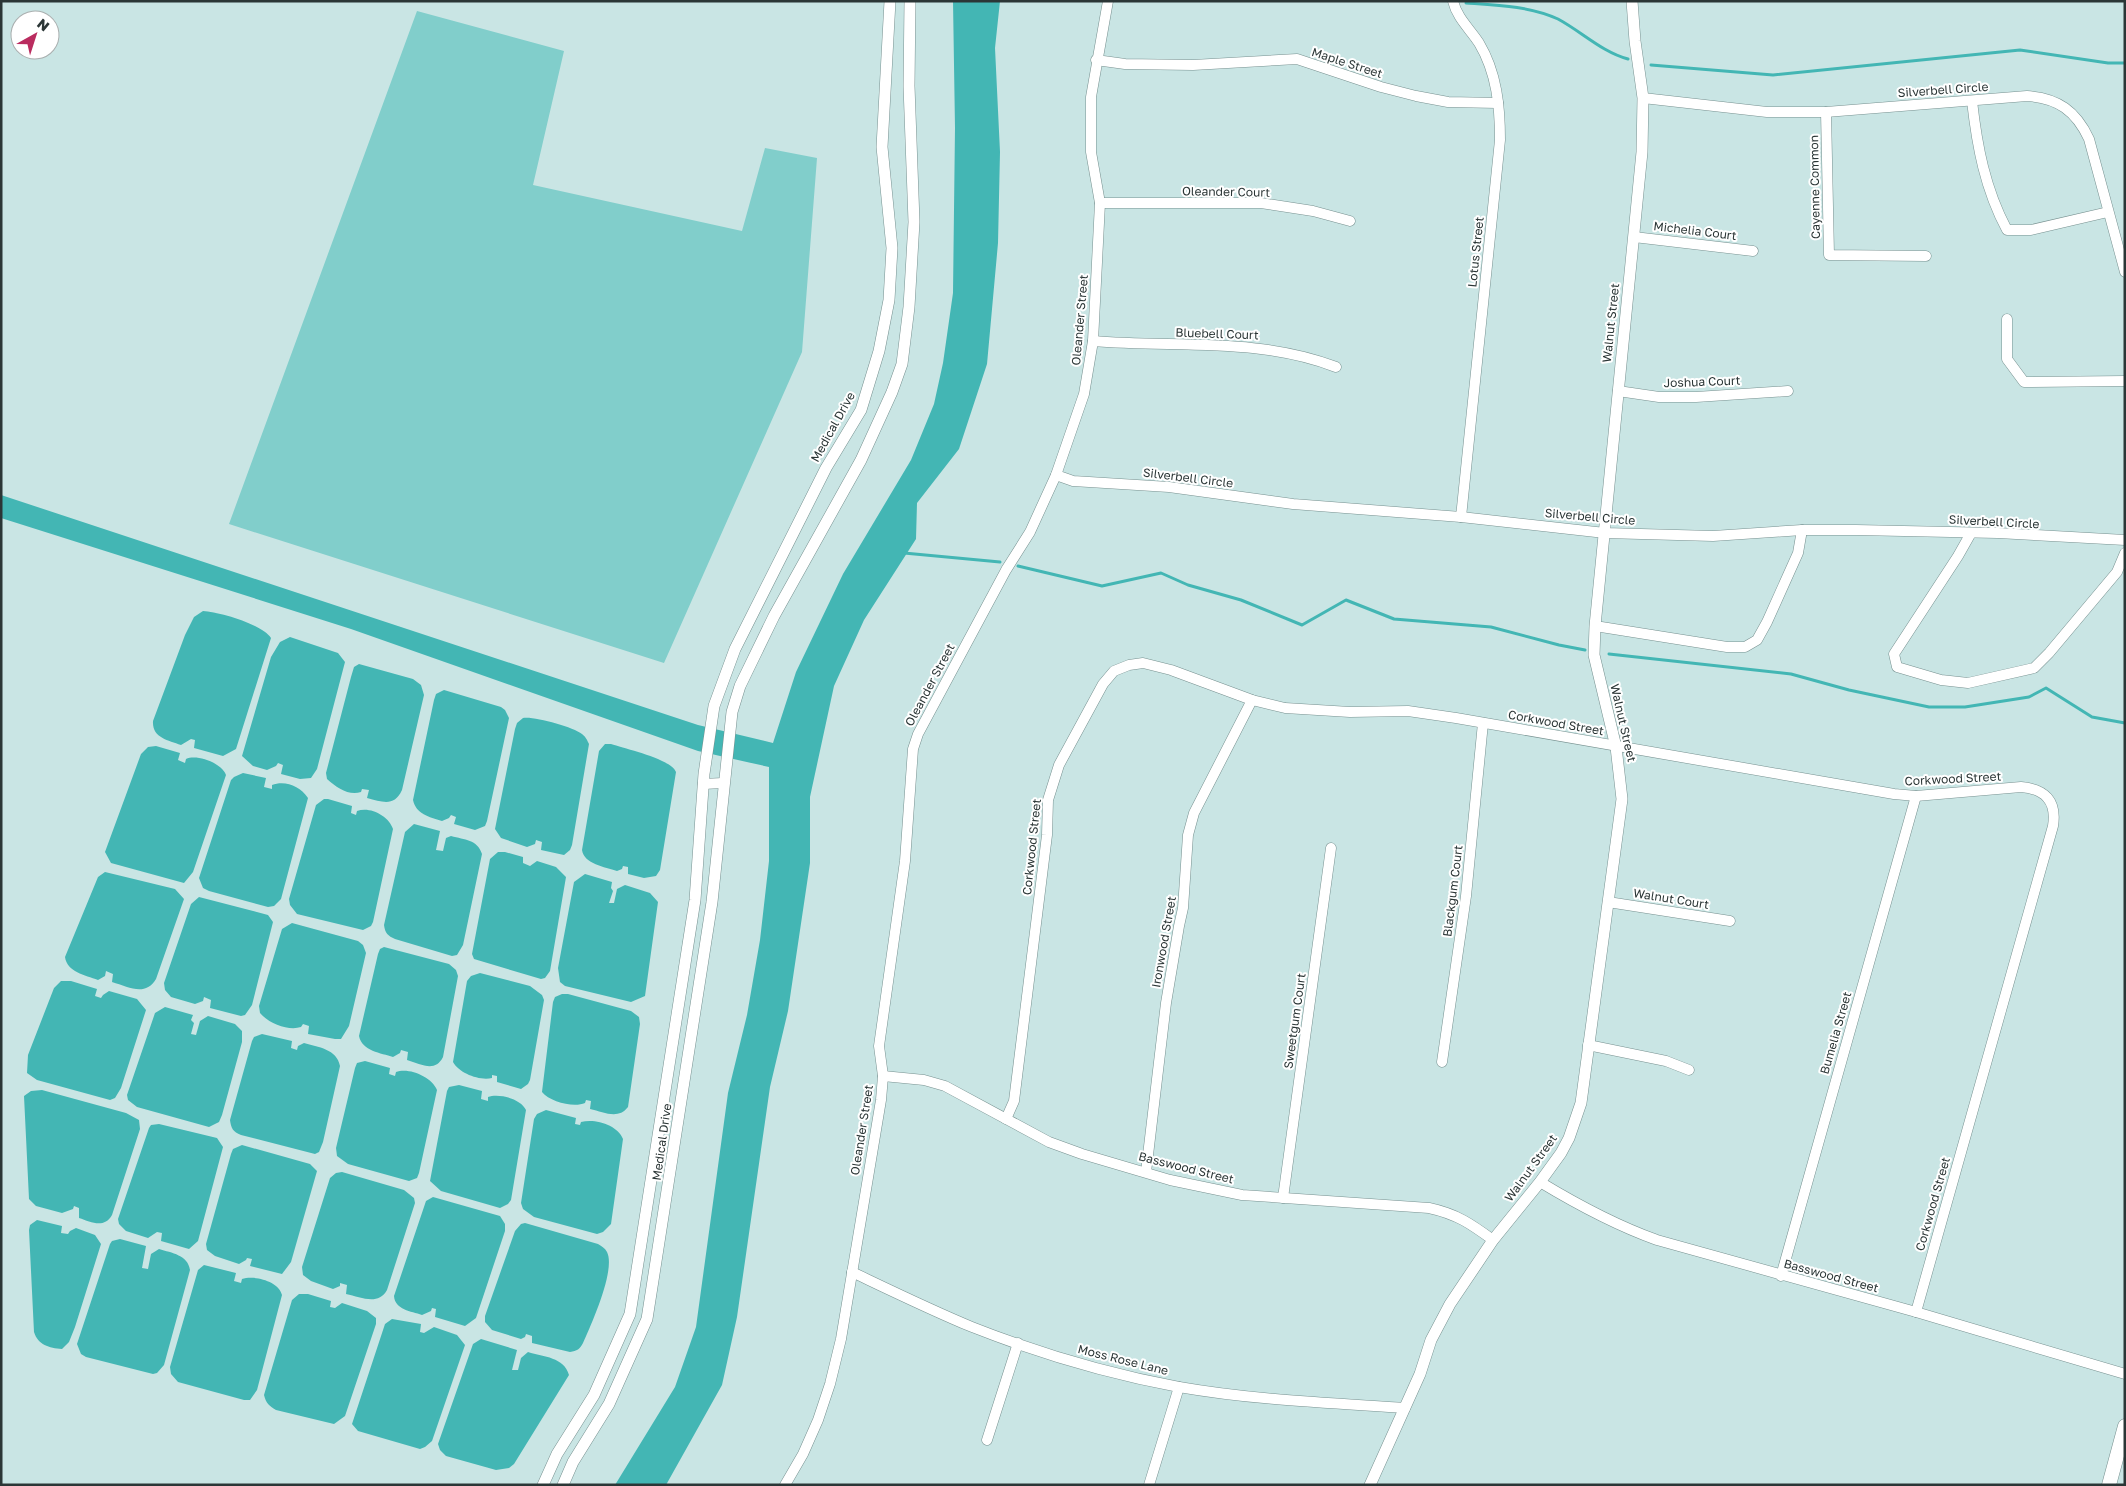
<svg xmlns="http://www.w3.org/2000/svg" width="2126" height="1486" font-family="'Golos Text',sans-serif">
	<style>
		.green { fill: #81cecb }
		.water { fill: #43b6b4 }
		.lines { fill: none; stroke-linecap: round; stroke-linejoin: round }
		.stream { stroke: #43b6b4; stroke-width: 3 }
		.minor-casing { stroke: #779190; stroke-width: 11 }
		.tertiary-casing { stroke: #779190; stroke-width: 12 }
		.secondary-casing { stroke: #779190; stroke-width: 15 }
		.minor { stroke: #fff; stroke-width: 10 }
		.tertiary { stroke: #fff; stroke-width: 11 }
		.secondary { stroke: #fff; stroke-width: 14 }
		.labels { text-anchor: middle; stroke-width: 4; stroke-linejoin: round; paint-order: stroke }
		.street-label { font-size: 12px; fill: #2b3636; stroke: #fff }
	</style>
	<rect width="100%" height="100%" fill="#c9e5e4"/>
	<polygon class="green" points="417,11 564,51 533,185 742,231 765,148 817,158 802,352 664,663 229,524"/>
	<g class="water">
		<polygon points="953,1 1000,1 995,48 1000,152 998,243 987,364 959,449 917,503 916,539 864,620 834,686 810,797 810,863 788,1011 770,1087 737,1317 722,1385 666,1485 615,1485 675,1387 696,1327 728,1093 747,1015 760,940 769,861 769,767 698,751 351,629 1,518 1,495 698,725 773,743 796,672 843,574 911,460 934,404 943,363 953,293 955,128"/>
		<path d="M203,611C219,612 262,624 271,638L236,749L223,756L194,748L195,740L191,739L181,745C168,740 152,738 153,721L185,635L194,617Z"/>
		<polygon points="290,637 338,653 345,662 317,769 311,778 300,779 281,774 283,765 278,763 276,766 267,770 253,766 242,756 271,657 280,642"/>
		<path d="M359,664L413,679L421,685L424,695L402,790C394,807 383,802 367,798L369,790L362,789L361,792C349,796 337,788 327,779L326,773L351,677L354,667Z"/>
		<path d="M444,690L501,707L505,710L509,718L487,821L485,826L475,830L454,824L456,817L451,815L449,818L442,821C429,817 416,814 413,800L434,700L436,694Z"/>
		<path d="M523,718C534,716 573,727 582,734C586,737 587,740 589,744L572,845L570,850L564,855L541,850L542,842L536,840L535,844L527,847L501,838L495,829L515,729L517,723Z"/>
		<path d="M605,744H611C626,749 671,759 676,772L660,870L656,876L644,878L628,874V867L623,866L622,869L617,871C605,867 584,864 582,850L599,751Z"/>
		<path d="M156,746L180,753L178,760L185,763L186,759C197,754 222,763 226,775L193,872L184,883L111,863L105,852L141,754L148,747Z"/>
		<path d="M243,773L266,778L264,787L272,789V785C285,780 300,786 308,798L281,899L274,906L268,907L209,891L203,888L199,878L231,780L234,777Z"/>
		<path d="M324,799H328L352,806L351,813L356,815L357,811C370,806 389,816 393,829L373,922L371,926L363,930L297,914L290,905L289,899L316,805Z"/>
		<path d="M414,824L440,831L436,850L443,851L446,838L451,836C465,840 477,839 482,854L463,945L457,955L452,956L395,939C388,936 385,933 384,925L405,832Z"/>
		<polygon points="498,852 505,852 523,857 523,863 530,866 537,861 556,867 566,877 550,971 545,978 541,979 474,959 472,954 490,859"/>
		<path d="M105,872L175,889L184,899L156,979C145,997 129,987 112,982L113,974L106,971L105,976L98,980C85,975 67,972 65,957L98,877Z"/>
		<polygon points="585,874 612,882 611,888 613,891 609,903 614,903 617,889 625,885 650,893 658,902 645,996 631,1002 565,986 560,982 558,968 574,882"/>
		<polygon points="199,897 268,915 273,922 252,1005 245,1015 241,1016 210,1008 211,1000 204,997 203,1001 195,1004 171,997 165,990 164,983 191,904"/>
		<path d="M292,923L358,941L363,945L366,953L349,1026L341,1039H335L308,1034L309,1026L303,1024L301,1027C289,1031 269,1024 260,1013L259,1006L282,929Z"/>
		<path d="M384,947L449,964L456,970L458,976L443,1057C435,1073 421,1064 407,1060L408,1052L401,1050L400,1053L393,1057C381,1053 362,1051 359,1036L378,954L380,949Z"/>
		<path d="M480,973L530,986L542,995L544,1000L530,1080L528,1084L521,1089L497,1082V1076L492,1075V1078C479,1081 459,1073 453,1062L467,981L471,976Z"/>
		<polygon points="61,981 71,981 97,989 95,996 101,998 103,995 109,991 137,999 146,1010 121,1088 115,1098 110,1100 37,1080 27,1073 28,1055 54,988"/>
		<path d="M562,994H568L631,1011L639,1017L640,1024L628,1107C618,1120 604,1112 590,1109L591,1101L586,1100L585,1103C574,1108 550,1102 542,1092L553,1002L555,997Z"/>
		<polygon points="165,1007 193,1015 191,1020 194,1023 191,1034 196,1035 200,1021 208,1016 235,1024 242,1031 242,1042 222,1115 219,1122 209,1127 137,1107 128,1100 127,1095 155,1013"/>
		<path d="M262,1034L292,1041L291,1048L297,1050L298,1046L304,1043C318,1047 337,1049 340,1066L323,1142L319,1152L315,1154L241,1135C233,1132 231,1128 230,1120L252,1041L254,1037Z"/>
		<path d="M365,1061L390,1068L389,1074L395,1076L396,1072C409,1067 432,1077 437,1090L419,1173L417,1178L409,1181L348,1164L337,1156L336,1148L355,1068L357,1063Z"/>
		<path d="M459,1085L482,1091L481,1099L488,1101V1097C499,1093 521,1099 526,1110L511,1200L508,1204L500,1208L441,1191L430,1181L447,1091L449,1087Z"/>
		<path d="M42,1090L126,1113L139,1120L140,1129L112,1215C104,1229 91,1222 79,1218V1208L74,1206L73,1209L62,1213L36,1206L29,1199L24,1096L31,1091Z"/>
		<path d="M546,1110L576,1118L575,1124L580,1125L581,1122C595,1118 618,1125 623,1139L611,1224L603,1232L597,1234L534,1217L523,1209L521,1203L534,1119L537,1114Z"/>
		<polygon points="159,1124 217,1138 223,1147 198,1241 189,1249 161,1241 162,1233 157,1232 148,1238 126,1231 119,1224 118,1219 149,1128 151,1125"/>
		<polygon points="242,1145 310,1164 317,1171 291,1262 282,1274 250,1266 252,1259 247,1258 246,1260 239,1264 215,1256 207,1250 206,1244 231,1154 233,1149"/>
		<path d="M342,1172L404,1190L414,1198L415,1203L387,1290C378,1306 361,1297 346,1294L347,1285L340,1283V1286L333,1289L311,1281L303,1275L302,1267L330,1178L336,1173Z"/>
		<path d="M433,1197L500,1216L505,1224V1231L476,1318L465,1326L435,1317L436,1309L432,1308L431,1311L422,1315C411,1311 395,1310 394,1296L426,1201Z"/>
		<path d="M37,1220L62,1226L61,1233L68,1234L70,1231L76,1228L95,1235L101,1244L75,1327L69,1342L62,1349C49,1348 38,1345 34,1332L29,1230L30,1225Z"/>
		<path d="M525,1223L598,1244C601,1246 605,1248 607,1252C616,1270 591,1325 583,1343C580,1349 577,1351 570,1352L532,1343V1336L526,1334L525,1337L521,1339L492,1330L485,1322V1316L515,1231L521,1224Z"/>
		<path d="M120,1239L146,1246L142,1268L148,1269L151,1254L159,1249C172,1253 188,1255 190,1270L164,1365L157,1373L153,1374L86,1357L81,1354L77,1344L110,1244L112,1241Z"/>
		<path d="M204,1265L236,1273L234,1281L241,1283L242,1279C254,1275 279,1281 282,1295L257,1390L250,1400H244L178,1382L171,1374L170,1367L198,1270Z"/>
		<path d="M299,1294H308L331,1301L330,1307L335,1308L342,1303L367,1311L376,1318V1324L345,1416L334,1424L276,1410C269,1406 266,1403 264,1395L292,1300Z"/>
		<polygon points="392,1319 421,1324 420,1332 424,1333 434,1327 457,1335 465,1345 432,1441 425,1447 420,1449 358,1431 352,1424 385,1324"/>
		<path d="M481,1339L517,1350L512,1370H518L521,1358L528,1352C544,1357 564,1357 569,1375L514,1464L509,1468L496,1470L446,1456L440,1450L438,1444L473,1344Z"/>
	</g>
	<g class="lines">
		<g class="stream">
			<path d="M1466,3C1496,5 1530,6 1558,19C1582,32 1602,52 1628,59"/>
			<polyline points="1651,65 1773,75 2020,50 2108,63 2125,63"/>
			<polyline points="904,553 1000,562"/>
			<polyline points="1018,566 1102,586 1161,573 1188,585 1241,600 1302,625 1346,600 1394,619 1491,627 1559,645 1585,650"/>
			<polyline points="1609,654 1791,674 1849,690 1929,707 1965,707 2029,697 2046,688 2092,717 2125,723"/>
		</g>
		<g class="minor-casing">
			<g id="minor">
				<path d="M1453,1C1457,18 1470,29 1479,43C1497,73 1500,107 1500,140L1461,517"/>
				<polyline points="1096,60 1125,64 1193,65 1297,59 1381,87 1416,96 1448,102 1498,103"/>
				<path d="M1643,98L1767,112H1826L2027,96C2058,98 2076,111 2089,139L2125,272"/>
				<path d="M1972,101C1977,146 1985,189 2007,230H2031L2108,212"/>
				<polyline points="1826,112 1829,255 1926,256"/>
				<polyline points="1100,203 1261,203 1313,211 1350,221"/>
				<polyline points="1634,237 1753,251"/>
				<polyline points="2007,319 2007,359 2024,382 2125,381"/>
				<path d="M1093,341C1175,348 1258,337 1336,367"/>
				<polyline points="1618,391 1659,397 1696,397 1788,391"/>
				<polyline points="1056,475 1073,481 1169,487 1293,504 1461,517 1605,533 1713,536 1802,530 1856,530 1998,533 2125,540"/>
				<polyline points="1971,533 1958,556 1894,654 1897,667 1941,680 1968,683 2034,668 2049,653 2117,572 2125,553"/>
				<polyline points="1595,626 1727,647 1745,647 1757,640 1767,622 1798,553 1802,530"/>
				<polyline points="703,784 723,783"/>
				<polyline points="1608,902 1730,921"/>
				<polyline points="1588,1045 1666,1061 1689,1070"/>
				<polyline points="1442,1062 1466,896 1483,723"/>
				<path d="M883,1076L924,1080L945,1086L1049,1142L1082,1154L1170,1180L1242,1195L1429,1208C1457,1214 1471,1224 1493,1240"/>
				<path d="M1006,1119L1014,1101L1047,835L1048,800L1059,765L1103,684L1114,671L1129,665L1143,663L1171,670L1252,700L1285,708L1350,712L1408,711L1456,718L1894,794L1916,796L2021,787C2045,789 2057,801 2053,826L1916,1312"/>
				<polyline points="1146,1172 1166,1003 1179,926 1183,908 1188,835 1194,813 1252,700"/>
				<path d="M1540,1182C1578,1205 1615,1225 1657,1240L1916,1312L2125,1374"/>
				<polyline points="1283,1198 1331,848"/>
				<path d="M852,1272C892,1291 931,1310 972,1327C1038,1353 1109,1374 1179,1387C1253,1400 1330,1403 1405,1408"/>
				<polyline points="1781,1276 1916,796"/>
				<polyline points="987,1440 1018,1343"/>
				<polyline points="785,1485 803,1454 818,1420 830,1384 841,1339 881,1100 883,1076 879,1046 905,861 913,749 918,734 1006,570 1030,532 1056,475 1084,394 1093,341 1100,203 1091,152 1091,97 1108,1"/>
				<polyline points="1149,1485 1179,1387"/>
			</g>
		</g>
		<g class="tertiary-casing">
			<g id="tertiary">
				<polyline points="543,1485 557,1454 594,1395 630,1314 695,900 704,774 714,706 735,649 826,468 861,410 879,351 889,300 892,248 882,147 890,1"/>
				<polyline points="563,1485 573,1462 609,1404 647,1319 712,902 732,712 740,686 774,616 861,460 892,392 902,364 909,307 914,222 909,86 910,1"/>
				<polyline points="1370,1485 1420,1374 1431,1340 1450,1304 1493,1240 1540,1182 1561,1153 1569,1138 1581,1103 1622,799 1616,747 1594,655 1595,626 1642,152 1643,98 1635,41 1632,1"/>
			</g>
		</g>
		<g class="secondary-casing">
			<polyline id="secondary" points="2109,1485 2125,1426"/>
		</g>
		<use href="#minor" class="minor"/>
		<use href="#tertiary" class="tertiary"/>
		<use href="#secondary" class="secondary"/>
	</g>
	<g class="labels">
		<g class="street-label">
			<text transform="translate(1347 63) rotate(18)" y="4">Maple Street</text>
			<text transform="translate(1943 90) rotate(-4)" y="4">Silverbell Circle</text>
			<text transform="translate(1815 187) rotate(-91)" y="4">Cayenne Common</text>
			<text transform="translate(1226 192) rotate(1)" y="4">Oleander Court</text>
			<text transform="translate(1695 231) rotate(7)" y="4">Michelia Court</text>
			<text transform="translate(1476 252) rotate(-84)" y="4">Lotus Street</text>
			<text transform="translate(1080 320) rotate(-85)" y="4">Oleander Street</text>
			<text transform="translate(1611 323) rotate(-84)" y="4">Walnut Street</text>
			<text transform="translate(1217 334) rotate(2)" y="4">Bluebell Court</text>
			<text transform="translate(1702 382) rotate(-2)" y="4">Joshua Court</text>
			<text transform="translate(833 427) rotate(-61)" y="4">Medical Drive</text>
			<text transform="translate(1188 478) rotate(7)" y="4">Silverbell Circle</text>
			<text transform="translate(1590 517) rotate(5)" y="4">Silverbell Circle</text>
			<text transform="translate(1994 522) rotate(3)" y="4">Silverbell Circle</text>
			<text transform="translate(930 685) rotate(-62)" y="4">Oleander Street</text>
			<text transform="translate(1556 723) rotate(10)" y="4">Corkwood Street</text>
			<text transform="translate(1623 723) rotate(77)" y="4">Walnut Street</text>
			<text transform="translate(1953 779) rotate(-3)" y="4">Corkwood Street</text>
			<text transform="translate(1032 847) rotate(-84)" y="4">Corkwood Street</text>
			<text transform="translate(1453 891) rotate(-83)" y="4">Blackgum Court</text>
			<text transform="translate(1671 899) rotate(9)" y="4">Walnut Court</text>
			<text transform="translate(1164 942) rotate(-80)" y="4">Ironwood Street</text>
			<text transform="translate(1295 1021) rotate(-82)" y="4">Sweetgum Court</text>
			<text transform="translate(1836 1033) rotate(-74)" y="4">Bumelia Street</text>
			<text transform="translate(862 1130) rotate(-81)" y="4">Oleander Street</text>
			<text transform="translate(662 1142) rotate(-82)" y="4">Medical Drive</text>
			<text transform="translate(1186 1168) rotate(14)" y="4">Basswood Street</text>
			<text transform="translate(1531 1168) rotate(-54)" y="4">Walnut Street</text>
			<text transform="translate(1933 1204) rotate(-74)" y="4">Corkwood Street</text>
			<text transform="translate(1831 1276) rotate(15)" y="4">Basswood Street</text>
			<text transform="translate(1123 1360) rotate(14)" y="4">Moss Rose Lane</text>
		</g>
	</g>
	<rect width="2126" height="1486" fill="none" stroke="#2b3636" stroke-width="5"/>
	<g transform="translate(35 35) rotate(39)"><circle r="24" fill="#ffffff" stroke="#aaafaf"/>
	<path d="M0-4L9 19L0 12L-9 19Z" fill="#ba2c5f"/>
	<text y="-8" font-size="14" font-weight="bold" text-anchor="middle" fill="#2b3636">N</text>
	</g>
</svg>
